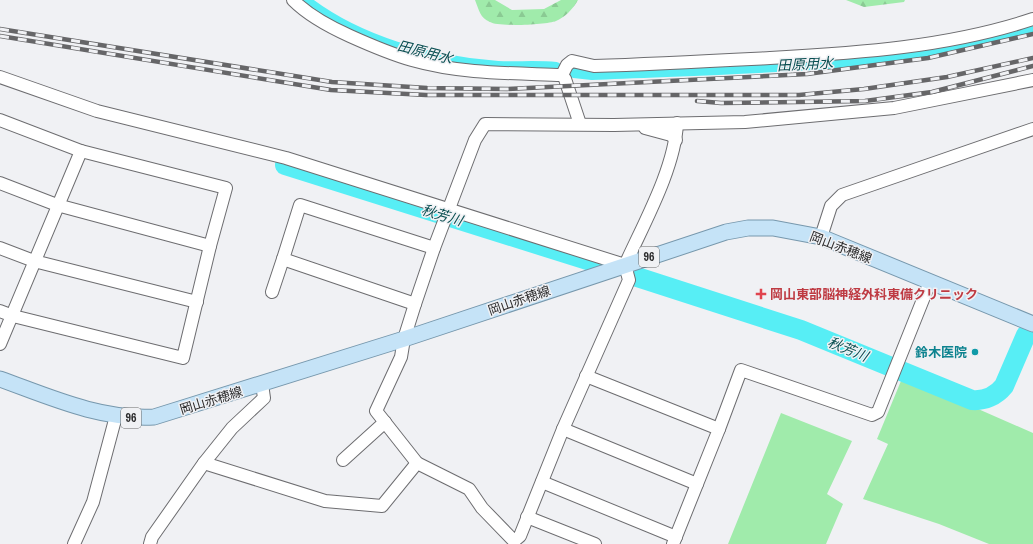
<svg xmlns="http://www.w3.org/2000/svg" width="1033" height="544" font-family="'Archivo Narrow','Noto Sans JP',sans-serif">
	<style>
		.forest { fill: url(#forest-firs) }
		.pitch { fill: #a0ebab }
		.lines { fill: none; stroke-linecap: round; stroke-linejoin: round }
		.canal { stroke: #57eef5; stroke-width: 12 }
		.river { stroke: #57eef5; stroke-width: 20 }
		.minor-casing { stroke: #6d6d70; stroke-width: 14 }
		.major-casing { stroke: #7798ad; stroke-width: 17 }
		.minor { stroke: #fff; stroke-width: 12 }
		.major { stroke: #c5e3f7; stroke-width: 15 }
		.rail-casing { stroke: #666668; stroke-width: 4.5 }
		.rail { stroke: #f0f1f4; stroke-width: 3; stroke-dasharray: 9; stroke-linecap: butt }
		.health-dot { fill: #e0444e; stroke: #f0f1f4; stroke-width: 1.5 }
		.culture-dot { fill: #0f9aa8; stroke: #f0f1f4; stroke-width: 1.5 }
		.labels { text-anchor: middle; stroke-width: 3; stroke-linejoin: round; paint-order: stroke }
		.shield { fill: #f0f1f4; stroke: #686869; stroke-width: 1 }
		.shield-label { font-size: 12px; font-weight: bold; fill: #2d2d2e }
		.street-label { font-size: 13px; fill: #2d2d2e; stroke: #f0f1f4 }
		.health-label { font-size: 13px; font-weight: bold; fill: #be3a42; stroke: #f0f1f4; text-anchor: start }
		.culture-label { font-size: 13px; font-weight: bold; fill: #0d838f; stroke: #f0f1f4; text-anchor: end }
		.water-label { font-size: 14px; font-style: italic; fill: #094e51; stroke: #f0f1f4 }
	</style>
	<defs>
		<pattern id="forest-firs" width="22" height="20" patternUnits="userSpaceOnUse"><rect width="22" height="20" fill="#a0ebab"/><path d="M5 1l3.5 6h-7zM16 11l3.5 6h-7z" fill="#8aca93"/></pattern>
	</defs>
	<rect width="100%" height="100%" fill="#f0f1f4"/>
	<g class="forest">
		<path d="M475,0H495L512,10L544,9L561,0H578C574,8 564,18 556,21C546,25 498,27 490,22C480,18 479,10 475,0Z"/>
		<polygon points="846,0 905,0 904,2 864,7"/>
	</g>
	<g class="pitch">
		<polygon points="903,376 1033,433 1033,544 989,544 939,524 863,499 888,444 877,439"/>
		<polygon points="781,413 852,441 827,494 843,504 826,544 728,544"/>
	</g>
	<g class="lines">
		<g class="canal">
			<path d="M304,0C357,42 431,62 498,67C517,68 536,66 556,68"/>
			<path d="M574,72L592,74C680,70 768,68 855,61C915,57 975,43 1033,27"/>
		</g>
		<g class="river">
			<polyline points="285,165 600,264"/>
			<path d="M634,276L801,330L972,400C984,401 996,396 1004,386L1026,335"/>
		</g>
		<g class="minor-casing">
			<g id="minor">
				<path d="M293,0C308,15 330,27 350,36C370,45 391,54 412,60C461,74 512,73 562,75"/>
				<path d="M562,75L567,65L572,61L594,66C653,64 711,61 770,58C858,53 949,47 1033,19"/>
				<polyline points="562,75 565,79 580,124"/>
				<polyline points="0,77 97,111 286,158 625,265"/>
				<polyline points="0,120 81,151 226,188 210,246 183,358 13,316 0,311"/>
				<polyline points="645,128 671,135 676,140"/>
				<polyline points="0,183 57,205 210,246"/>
				<polyline points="821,237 831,206 842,195 1033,129"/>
				<polyline points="0,248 34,261 197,302"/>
				<polyline points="272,292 283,259"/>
				<polyline points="415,304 283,259 300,205 434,248"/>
				<polyline points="0,344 81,151"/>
				<polyline points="586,376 719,429 673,544"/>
				<path d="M262,384L264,398L232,428L204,463L325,501L382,506L417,463L469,489L482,508L514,541L520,536L563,429L629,280L625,265C644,223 675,168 677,123"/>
				<polyline points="563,429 697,484"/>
				<polyline points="719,429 741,370 872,415 878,412 930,282"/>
				<polyline points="343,460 385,422"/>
				<polyline points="417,463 376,411 401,357 404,339 415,304 434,248 475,140 485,124 614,125 745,122 894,108 1033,80"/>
				<polyline points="542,482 676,537"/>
				<polyline points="527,517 595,544"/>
				<polyline points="74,544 93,502 116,416"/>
				<polyline points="150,544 152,537 204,463"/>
			</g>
		</g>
		<g class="major-casing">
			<path id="major" d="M0,379C50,397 100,420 154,417L404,339L726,232L748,228H773L821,237L1033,324"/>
		</g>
		<use href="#minor" class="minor"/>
		<use href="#major" class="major"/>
		<g class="rail-casing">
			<g id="rail">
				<polyline points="0,29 332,82 427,88 507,89 807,74 928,58 1033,34"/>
				<polyline points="0,36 331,90 426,95 799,95 864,89 947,77 1033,58"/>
				<polyline points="697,101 721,103 865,101 932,92 1033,66"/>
			</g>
		</g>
		<use href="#rail" class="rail"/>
	</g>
	<path class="health-dot" d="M759 288h4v4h4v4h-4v4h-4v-4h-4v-4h4z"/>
	<circle class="culture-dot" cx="975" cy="352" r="4"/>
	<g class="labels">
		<g class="shield">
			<rect x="639" y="247" width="20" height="20" rx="3"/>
			<rect x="121" y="408" width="20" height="20" rx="3"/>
		</g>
		<g class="shield-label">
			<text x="649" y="261">96</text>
			<text x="131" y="422">96</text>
		</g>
		<g class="street-label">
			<text transform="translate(841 247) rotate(21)" y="5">岡山赤穂線</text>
			<text transform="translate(519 300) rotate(-19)" y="5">岡山赤穂線</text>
			<text transform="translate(211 400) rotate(-17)" y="5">岡山赤穂線</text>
		</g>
		<g class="health-label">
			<text x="770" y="299">岡山東部脳神経外科東備クリニック</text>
		</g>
		<g class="culture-label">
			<text x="967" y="357">鈴木医院</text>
		</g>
		<g class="water-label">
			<text transform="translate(425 52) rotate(14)" y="5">田原用水</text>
			<text transform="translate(805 64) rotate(-3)" y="5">田原用水</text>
			<text transform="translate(442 215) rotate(17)" y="5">秋芳川</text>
			<text transform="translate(848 349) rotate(22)" y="5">秋芳川</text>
		</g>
	</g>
</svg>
